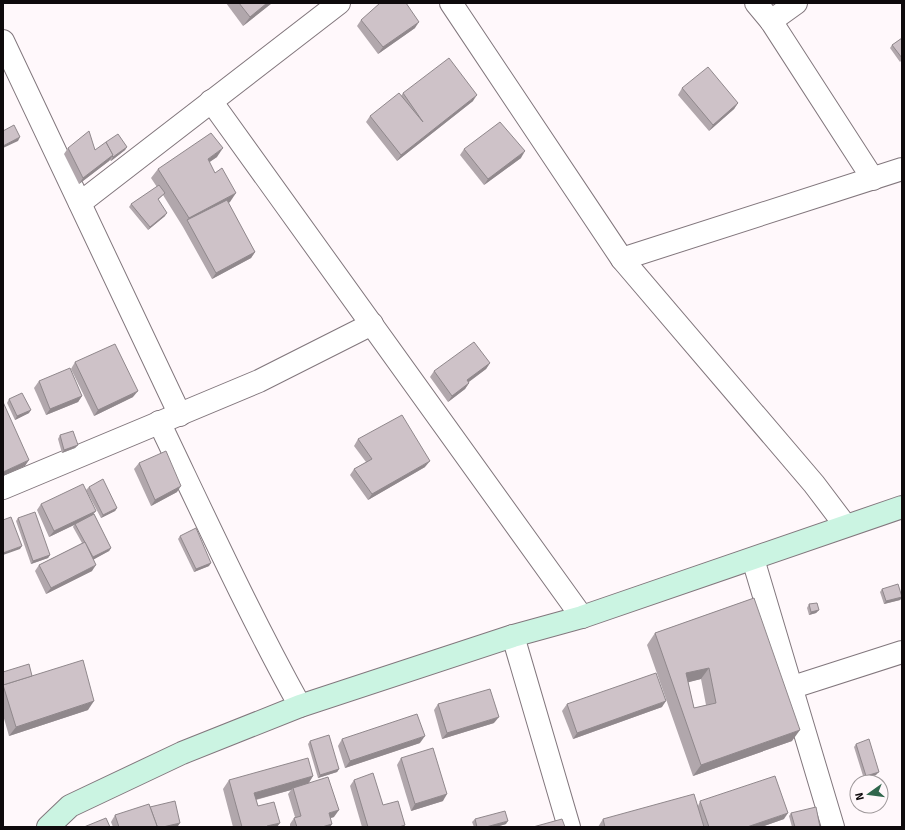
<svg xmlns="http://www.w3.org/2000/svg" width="905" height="830" font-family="Signika,sans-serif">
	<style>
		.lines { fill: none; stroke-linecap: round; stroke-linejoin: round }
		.street-casing { stroke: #82777d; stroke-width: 24 }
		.secondary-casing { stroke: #82777d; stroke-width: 24 }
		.street { stroke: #fff; stroke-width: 22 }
		.secondary { stroke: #cbf4e2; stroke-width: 22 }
		.wall { fill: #b1a7ac; fill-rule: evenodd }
		.shaded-wall { fill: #90888c }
		.building { fill: #cec2c8; stroke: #90888c; fill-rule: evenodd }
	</style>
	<rect width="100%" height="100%" fill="#fff8fb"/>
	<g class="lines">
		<g class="street-casing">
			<g id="street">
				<polyline points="451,3 622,259 814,484 845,525"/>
				<polyline points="756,3 771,21 873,179"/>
				<polyline points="771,21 796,3"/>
				<polyline points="3,41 180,415"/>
				<polyline points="211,101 582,617"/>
				<polyline points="80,203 339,3"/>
				<polyline points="622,259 902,169"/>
				<path d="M159,422C205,518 249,614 300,706"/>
				<polyline points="3,488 259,381 372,324"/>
				<polyline points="753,559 833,827"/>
				<polyline points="513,636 569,827"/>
				<polyline points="793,687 902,652"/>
			</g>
		</g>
		<g class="secondary-casing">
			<polyline id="secondary" points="48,827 70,806 182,753 300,706 513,636 582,617 902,507"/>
		</g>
		<use href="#street" class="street"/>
		<use href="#secondary" class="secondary"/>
	</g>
	<g class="wall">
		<polygon points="226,3 272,3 243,26"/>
		<polygon points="361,20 415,28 378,54 357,26"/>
		<polygon points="902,38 902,60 900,62 890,48 892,45"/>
		<polygon points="682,88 738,103 734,109 709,131 678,95"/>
		<polygon points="403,93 473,101 397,161 366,122 370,116 401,96"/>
		<polygon points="127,147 125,150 111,161 110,160 109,161 79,184 64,154 68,148 95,150"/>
		<polygon points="464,149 521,158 484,185 460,155"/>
		<polygon points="217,157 209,162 230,202 228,203 255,252 251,258 212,279 183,227 163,195 158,200 165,216 148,230 129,207 131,204 157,187 151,178 158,169"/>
		<polygon points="75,362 133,397 94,416 71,369"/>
		<polygon points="490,363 486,369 469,382 469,383 465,389 448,402 430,377 434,371"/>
		<polygon points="39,381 82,396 78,402 46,415 34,388"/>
		<polygon points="9,399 29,413 15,420 7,403"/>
		<polygon points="60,435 78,445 75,448 62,453 58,439"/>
		<polygon points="358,439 425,467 368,500 350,475 354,469 366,462 354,446"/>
		<polygon points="139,463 177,492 151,506 134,469"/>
		<polygon points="89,487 117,508 115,511 101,518 86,490"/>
		<polygon points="41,504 94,514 111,548 109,551 93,559 92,571 46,594 35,571 39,565 82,543 73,527 74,525 49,537 37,510"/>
		<polygon points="18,518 50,555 48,558 31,564 16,521"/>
		<polygon points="180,536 209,566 194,572 178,539"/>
		<polygon points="882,589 902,597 900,600 884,604 880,592"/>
		<path d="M754,598L792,741L693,776L647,645L655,633ZM701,679L706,705L694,708L688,682Z"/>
		<polygon points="809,604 819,610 816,613 809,615 807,608"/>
		<polygon points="3,672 32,676 88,710 9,736 3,715"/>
		<polygon points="438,704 494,723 442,739 434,710"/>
		<polygon points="567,704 662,707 573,739 562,711"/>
		<polygon points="342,739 420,743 345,768 338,746"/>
		<polygon points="310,741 339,769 337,772 318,778 308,744"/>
		<polygon points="856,744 876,775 864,779 854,747"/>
		<polygon points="401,758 443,801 411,811 397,765"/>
		<polygon points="313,776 309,783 334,817 330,818 332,824 330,827 290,827 290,824 294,818 295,817 288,794 291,790 256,800 258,806 277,827 233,827 223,789 229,780"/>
		<polygon points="354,780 405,825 404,827 362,827 350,786"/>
		<polygon points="700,801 784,819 761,827 598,827 603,819 698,806"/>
		<polygon points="150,807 178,826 174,827 113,827 111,822 115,815"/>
		<polygon points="791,813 820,827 792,827 789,816"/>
		<polygon points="475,819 506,824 496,827 474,827 472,822"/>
	</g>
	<g class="shaded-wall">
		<polygon points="267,3 272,3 243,26 250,17"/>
		<polygon points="419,22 415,28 378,54 383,47"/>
		<polygon points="477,95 473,101 397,161 401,155"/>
		<polygon points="738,103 734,109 709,131 713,125"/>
		<polygon points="20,137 18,141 3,148 3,146"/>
		<polygon points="127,147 125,150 111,161 113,157"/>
		<polygon points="223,148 217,157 201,168 208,159"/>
		<polygon points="525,151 521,158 484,185 488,179"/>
		<polygon points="113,155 109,161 79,184 83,178"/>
		<polygon points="236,193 230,202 189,223 187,220 189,218"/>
		<polygon points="167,213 165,216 148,230 150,227"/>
		<polygon points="255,252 251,258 212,279 216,273"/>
		<polygon points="490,363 486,369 463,386 467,380"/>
		<polygon points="469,383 465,389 448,402 452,396"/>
		<polygon points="138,391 133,397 94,416 98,410"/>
		<polygon points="82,396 78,402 46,415 50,409"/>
		<polygon points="31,410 29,413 15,420 17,416"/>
		<polygon points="78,445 75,448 62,453 64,450"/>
		<polygon points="29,460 25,466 3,476 3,472"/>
		<polygon points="430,461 425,467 368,500 372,494"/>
		<polygon points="181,486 177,492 151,506 155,500"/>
		<polygon points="117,508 115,511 101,518 103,515"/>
		<polygon points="96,511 91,517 75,524 74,525 49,537 54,531"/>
		<polygon points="22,546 20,549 3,555 3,553"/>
		<polygon points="111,548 109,551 91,561 93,557"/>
		<polygon points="50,555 48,558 31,564 33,561"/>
		<polygon points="211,563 209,566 194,572 196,569"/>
		<polygon points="96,565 92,571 46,594 51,588"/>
		<polygon points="902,597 900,600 884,604 886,601"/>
		<polygon points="819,610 816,613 809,615 811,612"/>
		<polygon points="709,668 701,679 678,685 686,673"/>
		<polygon points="94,701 88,710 9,736 16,727"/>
		<polygon points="666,701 662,707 573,739 577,733"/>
		<polygon points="499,717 494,723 442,739 447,733"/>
		<polygon points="800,730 792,741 693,776 701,765"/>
		<polygon points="425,736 420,743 345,768 350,761"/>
		<polygon points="339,769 337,772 318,778 320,775"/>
		<polygon points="879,772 876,775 864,779 866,776"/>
		<polygon points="313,776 307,785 293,788 291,790 247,802 254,793"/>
		<polygon points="447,794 443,801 411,811 415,804"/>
		<polygon points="339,810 334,817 324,820 329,813"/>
		<polygon points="788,813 784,819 761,827 747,827"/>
		<polygon points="508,821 506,824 496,827 486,827"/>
		<polygon points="180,823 178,826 174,827 163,827"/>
		<polygon points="280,823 277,827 267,827 267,826"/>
		<polygon points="332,824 330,827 322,827"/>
	</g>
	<g class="building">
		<polygon points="239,3 267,3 250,17"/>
		<polygon points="380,3 406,3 419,22 383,47 361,20"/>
		<polygon points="902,38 902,58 892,45"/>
		<polygon points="449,58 477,95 401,155 370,116 399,93 423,122 403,93"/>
		<polygon points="708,67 738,103 713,125 682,88"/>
		<polygon points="500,122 525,151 488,179 464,149"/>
		<polygon points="14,125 20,137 3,146 3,131"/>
		<polygon points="89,131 95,150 106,142 113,155 83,178 68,148"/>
		<polygon points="211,133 223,148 208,159 215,173 222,168 236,193 189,218 158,169"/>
		<polygon points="118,134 127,147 113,157 112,156 113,155 106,142"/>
		<polygon points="159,185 165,193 158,199 167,213 150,227 131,204"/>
		<polygon points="227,200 255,252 216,273 187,220"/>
		<polygon points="474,342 490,363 467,380 469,383 452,396 434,371"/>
		<polygon points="115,344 138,391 98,410 75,362"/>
		<polygon points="70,368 82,396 50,409 39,381"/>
		<polygon points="22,393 31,410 17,416 9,399"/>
		<polygon points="3,402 29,460 3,472"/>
		<polygon points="402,415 430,461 372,494 354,469 372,459 358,439"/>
		<polygon points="73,431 78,445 64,450 60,435"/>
		<polygon points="166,451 181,486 155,500 139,463"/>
		<polygon points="103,479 117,508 103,515 89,487"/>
		<polygon points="83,484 96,511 54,531 41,504"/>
		<polygon points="35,512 50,555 33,561 18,518"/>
		<polygon points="94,514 111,548 93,557 75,524"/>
		<polygon points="11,517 22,546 3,553 3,520"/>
		<polygon points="196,528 211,563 196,569 180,536"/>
		<polygon points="85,542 96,565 51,588 39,565"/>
		<polygon points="898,584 902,597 886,601 882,589"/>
		<path d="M754,598L800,730L701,765L655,633ZM709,668L716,703L694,708L686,673Z"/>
		<polygon points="817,603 819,610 811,612 809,604"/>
		<polygon points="83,660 94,701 16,727 3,685"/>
		<polygon points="29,664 32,676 3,685 3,672"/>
		<polygon points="656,673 666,701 577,733 567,704"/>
		<polygon points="490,689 499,717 447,733 438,704"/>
		<polygon points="417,714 425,736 350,761 342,739"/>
		<polygon points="329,735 339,769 320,775 310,741"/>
		<polygon points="869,739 879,772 866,776 856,744"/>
		<polygon points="433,748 447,794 415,804 401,758"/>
		<polygon points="308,758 313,776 254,793 258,806 274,802 280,823 267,826 267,827 242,827 229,780"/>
		<polygon points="373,773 383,805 398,801 405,825 399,827 368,827 354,780"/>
		<polygon points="775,776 788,813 747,827 709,827 700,801"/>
		<polygon points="328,777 339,810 329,813 332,824 322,827 297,827 294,818 301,816 293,788"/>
		<polygon points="694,794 704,827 605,827 603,819"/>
		<polygon points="175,801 180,823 163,827 156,827 157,826 150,807"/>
		<polygon points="149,804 157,826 154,827 119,827 115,815"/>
		<polygon points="816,807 820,827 795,827 791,813"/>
		<polygon points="505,811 508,821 486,827 477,827 475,819"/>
		<polygon points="106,818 110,827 84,827"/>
		<polygon points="562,819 565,827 533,827"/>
	</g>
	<rect width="905" height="830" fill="none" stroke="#0e0a0c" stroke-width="8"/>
	<g transform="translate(869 794) rotate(256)"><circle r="19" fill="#fff8fb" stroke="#9f999b"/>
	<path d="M0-3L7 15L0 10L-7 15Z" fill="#30664c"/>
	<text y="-6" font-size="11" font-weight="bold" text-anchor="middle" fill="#0e0a0c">N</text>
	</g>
</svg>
